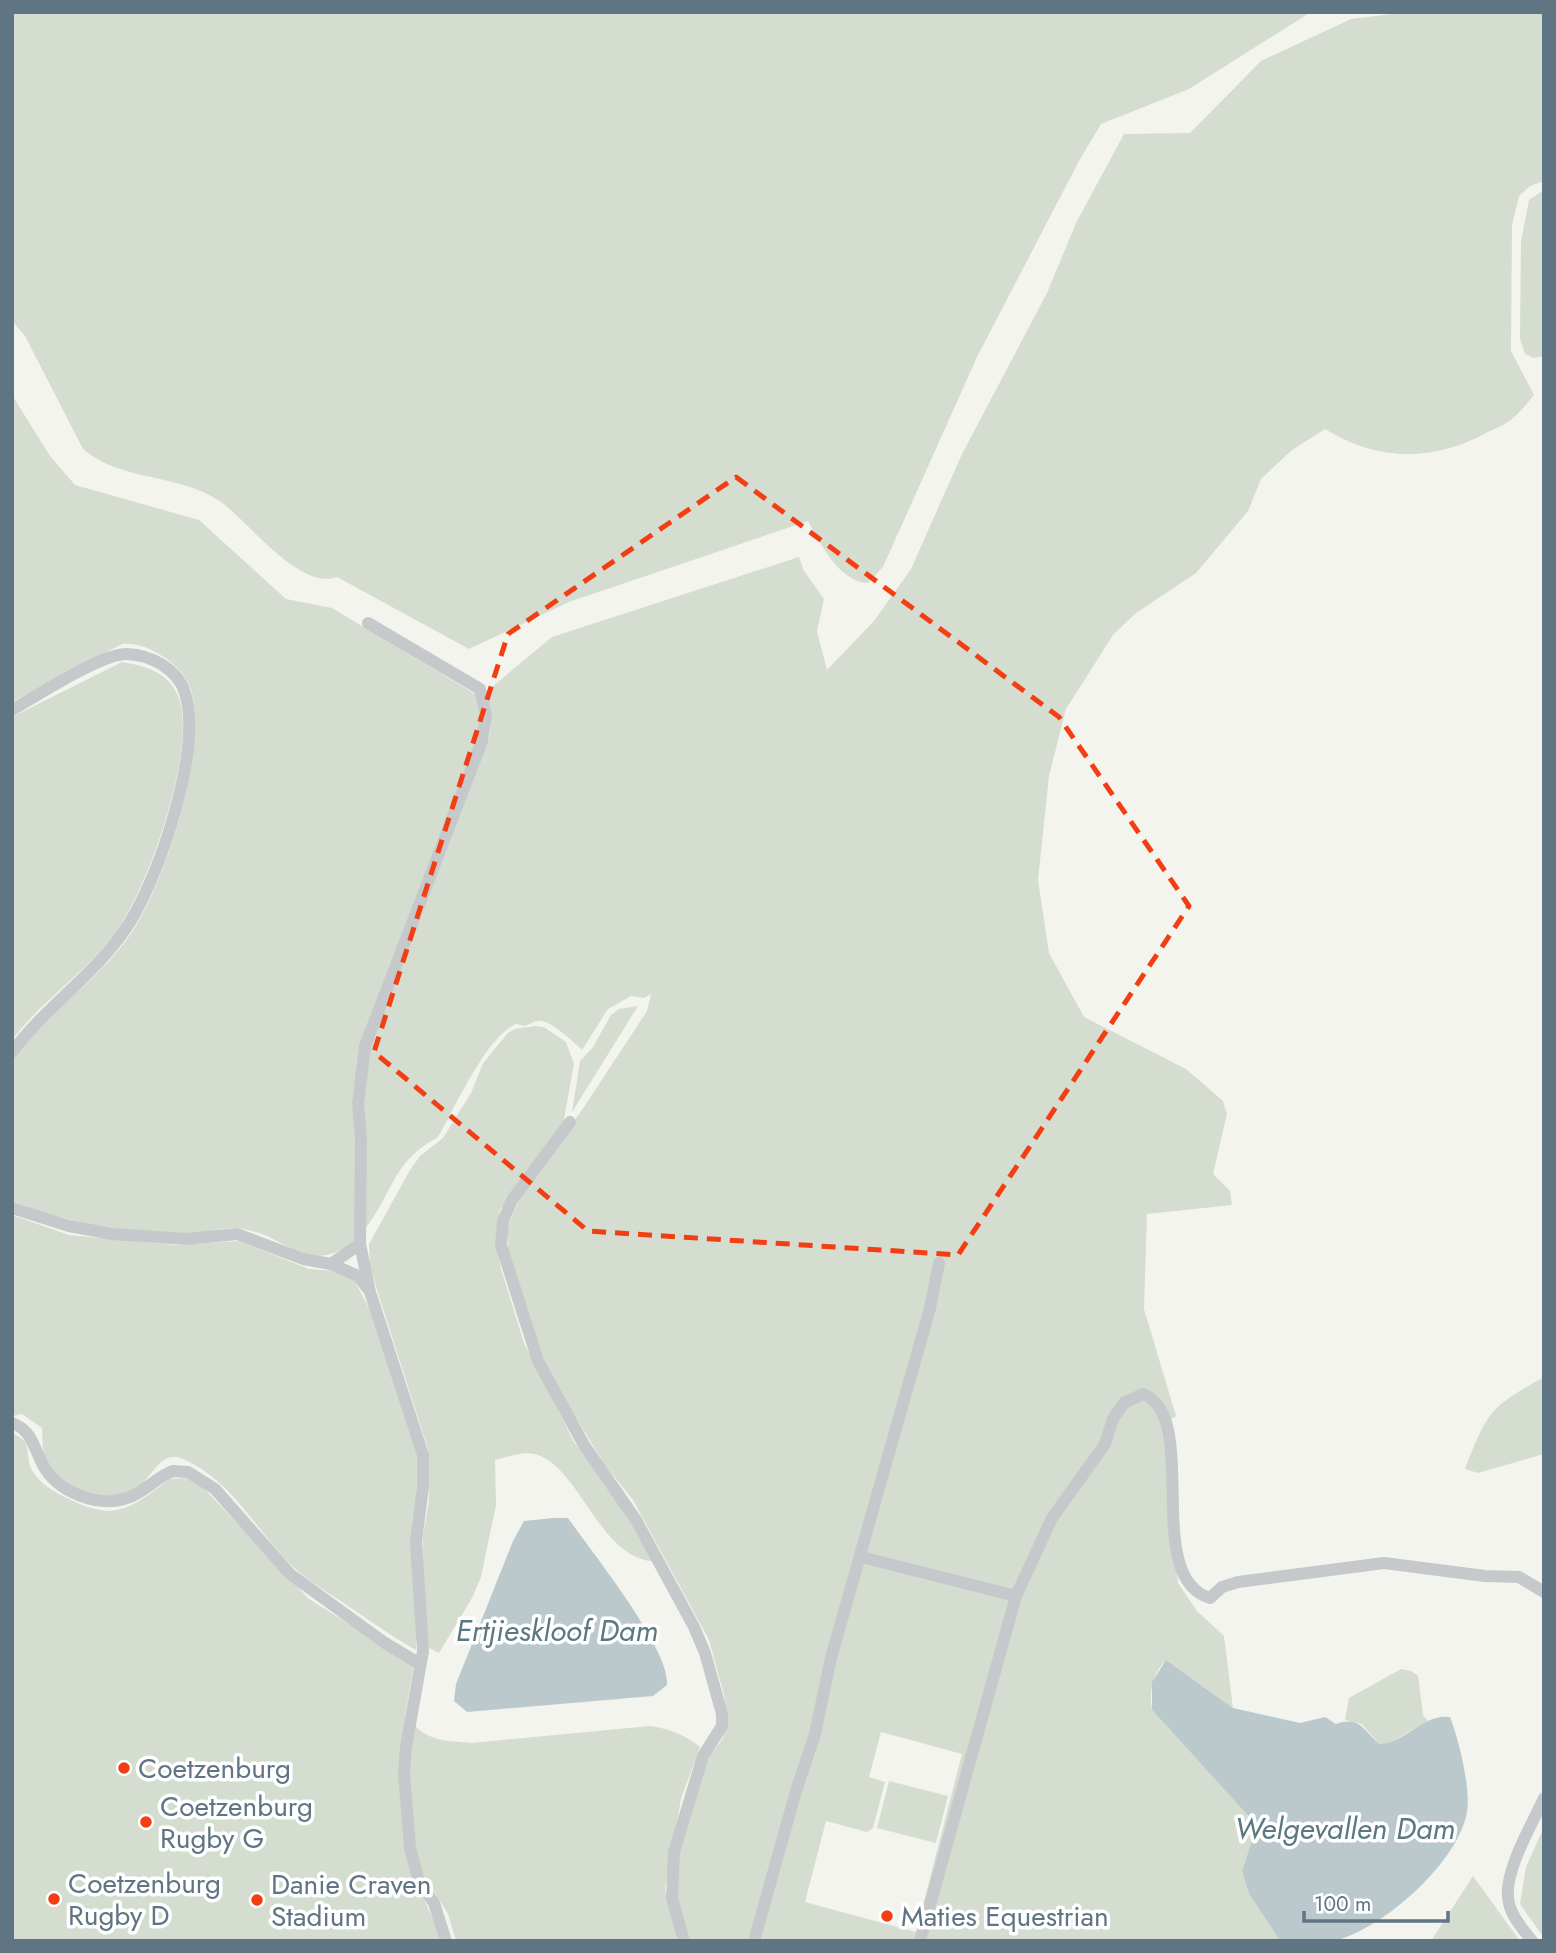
<svg xmlns="http://www.w3.org/2000/svg" width="1556" height="1953" font-family="Jost,sans-serif">
	<style>
		.green { fill: #d5dcd0; fill-rule: evenodd }
		.water { fill: #bbc9cd }
		.lines { fill: none; stroke-linecap: round; stroke-linejoin: round }
		.minor { stroke: #c6c9cc; stroke-width: 12 }
		.marked { fill: none; stroke: #f23e12; stroke-width: 5; stroke-dasharray: 14 9; stroke-linejoin: round }
		.poi-dot { fill: #f23e12; stroke: #fff; stroke-width: 2.5 }
		.labels { text-anchor: middle; stroke-width: 7; stroke-linejoin: round; paint-order: stroke }
		.poi-label { font-size: 28px; fill: #607583; stroke: #fff; text-anchor: start }
		.water-label { font-size: 30px; font-style: italic; fill: #5b7881; stroke: #fff }
	</style>
	<rect width="100%" height="100%" fill="#f4f4ef"/>
	<g class="green">
		<path d="M12,12H1311L1189,89L1101,124L1079,161L977,357L883,567L868,583C839,582 820,543 808,521L569,602L469,649L337,577C300,591 249,522 221,502C180,473 121,482 83,449L25,336L12,321Z"/>
		<path d="M1408,12H1544V181L1530,186L1519,196L1512,225L1511,351L1534,395C1527,403 1520,413 1512,419C1505,425 1496,428 1488,432C1433,462 1379,462 1325,429L1292,450L1261,479L1248,511L1196,573L1136,613L1113,635L1066,709L1049,776L1038,880L1049,953L1084,1017L1186,1069L1223,1101L1227,1114L1213,1174L1230,1191L1232,1205L1147,1214L1144,1309L1176,1416L1163,1425L1178,1583L1197,1611L1224,1636L1233,1708L1166,1660C1152,1675 1149,1690 1152,1710L1252,1820L1253,1837L1242,1871L1249,1894L1280,1941H688L678,1908L677,1862L698,1784L710,1756L723,1738L727,1717L724,1695L709,1640L633,1500L605,1465L554,1382L535,1339L508,1257V1226L521,1195L584,1107L647,1011L651,994L644,998L631,996L608,1009L582,1050C575,1043 551,1021 541,1021C536,1020 530,1024 525,1026L516,1024C486,1037 455,1108 438,1137C390,1163 394,1194 363,1231V1104L369,1047L490,734L491,715L487,691L552,637L799,557L804,571L824,599L817,631L827,670L874,621L911,569L962,454L1047,293L1076,223L1124,134L1190,133L1261,61L1351,19ZM881,1732L962,1754L916,1932L805,1902L826,1821L867,1832L873,1828L885,1782L869,1777Z"/>
		<polygon points="1544,190 1544,356 1534,358 1525,354 1520,339 1521,241 1529,200"/>
		<path d="M12,395L50,456L75,485L199,520L286,599L332,608L478,696L482,708L478,739L378,997L357,1140L356,1241C302,1278 291,1236 242,1229C223,1226 203,1234 184,1234C125,1234 67,1222 12,1201V1060C48,1010 103,979 135,927C166,878 211,742 190,687C185,674 174,663 162,656C149,648 137,643 122,644L12,702Z"/>
		<path d="M122,662C146,666 168,672 178,696C199,744 148,887 118,929C88,971 43,999 12,1040V717Z"/>
		<polygon points="638,1006 572,1112 580,1061 593,1047 611,1015 619,1009"/>
		<path d="M535,1026L544,1027L566,1042L574,1064L563,1125L500,1210L496,1238L501,1269L524,1343L574,1442L627,1513L653,1558L651,1561C599,1555 581,1471 538,1455C525,1450 508,1457 495,1460L496,1505L481,1577L472,1598L439,1653L427,1647L422,1577L423,1536L429,1500L428,1449L377,1290L370,1265L369,1244L410,1170L420,1156L443,1138L471,1093L483,1063L508,1033L515,1029Z"/>
		<path d="M12,1215L69,1235L175,1245L239,1241L309,1269L335,1271L354,1280L371,1312L417,1447L416,1650C391,1636 369,1620 345,1604C323,1589 303,1578 285,1559C253,1524 229,1479 183,1459C158,1449 153,1481 133,1490C105,1504 52,1488 44,1455C42,1447 43,1437 42,1428L22,1414L12,1416Z"/>
		<path d="M1544,1377V1454L1478,1473L1465,1469C1488,1411 1489,1408 1544,1377Z"/>
		<path d="M12,1432L25,1441C30,1451 26,1462 33,1472C41,1484 54,1492 67,1498C117,1523 130,1508 170,1479L184,1478L199,1483L309,1599L414,1665L405,1716C428,1742 440,1740 472,1743L650,1726C667,1728 686,1735 700,1747L681,1799L665,1889L680,1941H456L448,1914L430,1885L420,1891L443,1941H12Z"/>
		<polygon points="1401,1669 1411,1671 1418,1676 1423,1715 1428,1721 1388,1744 1379,1744 1362,1724 1345,1720 1349,1698"/>
		<polygon points="889,1781 948,1796 936,1843 877,1828"/>
		<polygon points="1544,1827 1544,1938 1520,1904 1526,1867"/>
		<polygon points="1473,1876 1520,1941 1431,1941"/>
	</g>
	<g class="water">
		<path d="M553,1518H568C591,1551 671,1650 667,1685L653,1696L467,1712L454,1701L456,1684L513,1541L524,1521Z"/>
		<path d="M1166,1660L1233,1708L1300,1723L1325,1717L1336,1724C1359,1716 1363,1729 1379,1744C1405,1744 1423,1713 1450,1717C1459,1740 1471,1789 1467,1812C1458,1862 1386,1926 1338,1940C1321,1945 1298,1941 1280,1941L1249,1894L1242,1871L1253,1837L1252,1820L1152,1710V1682Z"/>
	</g>
	<g class="lines">
		<g class="minor">
			<polyline points="368,623 480,689 486,715 482,741 365,1046 358,1104 361,1137 360,1244 370,1292 423,1455 423,1487 416,1542 423,1651 406,1747 404,1773 410,1848 419,1882 434,1903 446,1941"/>
			<path d="M12,710C37,696 102,653 127,654C151,655 178,669 185,693C203,747 160,874 130,922C99,972 47,1005 12,1052"/>
			<polyline points="570,1122 512,1200 503,1221 501,1245 538,1361 584,1445 636,1520 694,1627 705,1653 722,1714 722,1726 703,1756 674,1852 672,1898 684,1941"/>
			<polyline points="12,1208 69,1226 112,1234 186,1239 237,1234 303,1259 331,1264"/>
			<polyline points="360,1244 331,1264 358,1276 368,1289"/>
			<path d="M12,1423C33,1431 33,1447 43,1465C57,1492 98,1508 127,1498C144,1493 156,1477 173,1471L188,1472L215,1489L290,1574L385,1643L420,1664"/>
			<polyline points="861,1557 1016,1596"/>
			<polyline points="754,1941 796,1791 815,1734 831,1658 930,1308 939,1263"/>
			<path d="M920,1941L1016,1596L1052,1518L1105,1444L1113,1419L1124,1403L1143,1394C1202,1417 1141,1577 1210,1598L1222,1587L1238,1582L1384,1563L1485,1576L1519,1577L1544,1592"/>
			<path d="M1532,1941C1522,1928 1509,1914 1508,1897C1505,1869 1533,1823 1544,1798"/>
		</g>
	</g>
	<path class="marked" d="M736,477L1059,717L1189,906L958,1255L588,1231L374,1052L508,634Z"/>
	<g class="poi-dot">
		<circle cx="124" cy="1768" r="7"/>
		<circle cx="146" cy="1822" r="7"/>
		<circle cx="54" cy="1899" r="7"/>
		<circle cx="257" cy="1900" r="7"/>
		<circle cx="887" cy="1916" r="7"/>
	</g>
	<g class="labels">
		<g class="poi-label">
			<text x="138" y="1778">Coetzenburg</text>
			<text x="160" y="1816">Coetzenburg<tspan x="160" dy="32">Rugby G</tspan></text>
			<text x="68" y="1893">Coetzenburg<tspan x="68" dy="32">Rugby D</tspan></text>
			<text x="271" y="1894">Danie Craven<tspan x="271" dy="32">Stadium</tspan></text>
			<text x="901" y="1926">Maties Equestrian</text>
		</g>
		<g class="water-label">
			<text x="557" y="1641">Ertjieskloof Dam</text>
			<text x="1345" y="1839">Welgevallen Dam</text>
		</g>
	</g>
	<rect width="1556" height="1953" fill="none" stroke="#607583" stroke-width="28"/>
	<path d="M1304 1911v10h144v-10" fill="none" stroke="#607583" stroke-width="3.5"/>
	<text x="1314" y="1911" font-size="21" fill="#607583" stroke="#ffffff" stroke-width="5" paint-order="stroke">100 m</text>
</svg>
